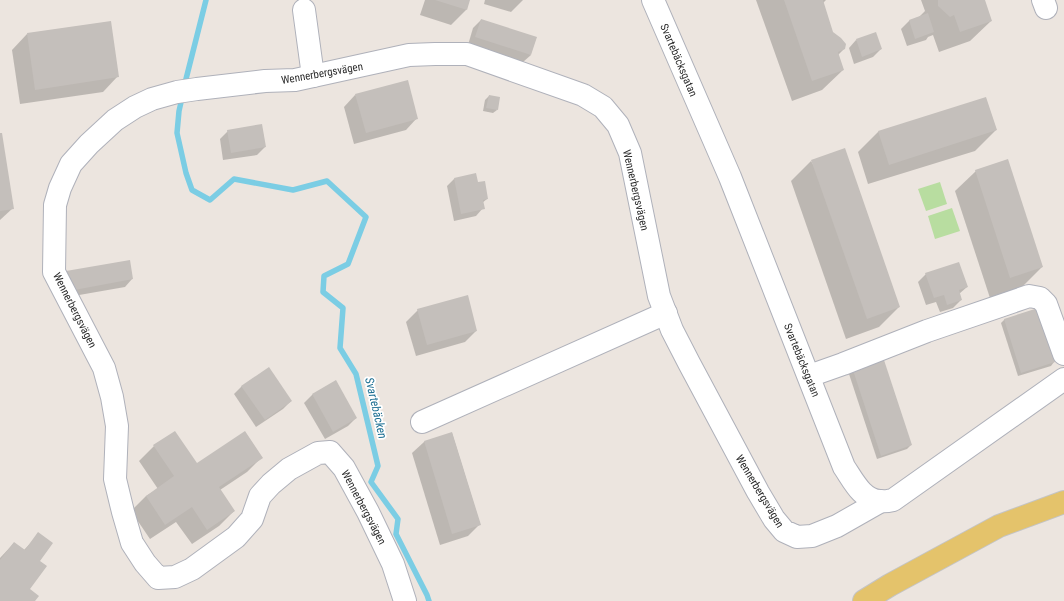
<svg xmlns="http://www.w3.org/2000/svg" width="1064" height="601" font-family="'Roboto Condensed',sans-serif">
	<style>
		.green { fill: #b8dda0 }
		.shadow { fill: #0003 }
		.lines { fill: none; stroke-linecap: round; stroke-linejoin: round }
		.stream { stroke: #7bcde4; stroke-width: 5.5 }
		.building { fill: #c4bfbb }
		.minor-casing { stroke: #afb1ba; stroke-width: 24 }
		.major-casing { stroke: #c4c4c4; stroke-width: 24 }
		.minor { stroke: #fff; stroke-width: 22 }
		.major { stroke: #e4c36b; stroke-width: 22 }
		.labels { text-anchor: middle; stroke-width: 3.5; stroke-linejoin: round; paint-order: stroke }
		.street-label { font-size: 11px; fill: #2b2b2b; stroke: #fff }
		.water-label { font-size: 12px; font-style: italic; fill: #1a6d91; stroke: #fff }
	</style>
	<rect width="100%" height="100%" fill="#ece5df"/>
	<g class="green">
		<polygon points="940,182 947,204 926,211 918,189"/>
		<polygon points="952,208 960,231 935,239 928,216"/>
	</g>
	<g class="shadow">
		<polygon points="425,0 469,0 466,10 451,25 420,15"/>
		<polygon points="485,0 523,0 511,12 484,4"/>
		<polygon points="756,0 826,0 823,3 832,32 844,49 838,55 843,70 822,90 792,101"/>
		<polygon points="921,0 983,0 991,21 970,41 939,52 933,35 928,37 926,40 907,46 901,29 909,21 919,17 925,11"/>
		<polygon points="481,20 531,55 523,62 468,45 473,28"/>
		<polygon points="27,34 118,76 103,92 20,104 12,50"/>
		<polygon points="856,40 881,49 873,57 854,64 849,48"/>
		<polygon points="355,95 417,118 406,130 354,144 344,107"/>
		<polygon points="489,96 497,110 493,113 483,111 485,100"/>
		<polygon points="996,130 975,151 868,184 858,152 878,132"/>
		<polygon points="228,131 265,147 257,155 223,160 220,139"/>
		<polygon points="0,134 13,208 0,220"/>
		<polygon points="811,161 899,307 879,327 846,339 791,181"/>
		<polygon points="976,171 1042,267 1022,287 990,298 955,191"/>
		<polygon points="454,179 478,183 487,199 482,203 483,208 476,216 454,221 447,186"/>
		<polygon points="926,274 967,287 959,294 961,300 953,308 940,312 936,302 926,305 918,282"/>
		<polygon points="132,279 125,287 62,298 59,280"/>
		<polygon points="418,310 476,331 465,342 416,356 406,322"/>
		<polygon points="1005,319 1054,362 1051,366 1018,376 1001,323"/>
		<polygon points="853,371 911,445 907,449 877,459 849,374"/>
		<polygon points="336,382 356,418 348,426 325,439 304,403 312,395"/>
		<polygon points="242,386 291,401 283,409 256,427 234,394"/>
		<polygon points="452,433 480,524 468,536 440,545 412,453 424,442"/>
		<polygon points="154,446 197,465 262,457 247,472 220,490 234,511 219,526 192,544 176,522 150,539 131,511 146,496 158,489 139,461"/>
		<polygon points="39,534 39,561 29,590 34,601 0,601 0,558 14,543 24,550"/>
	</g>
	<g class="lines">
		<g class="stream">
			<polyline points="186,79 206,0"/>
			<polyline points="182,98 179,111 177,133 186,173 192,190 210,200 234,179 293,190 327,181 366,217 348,264 324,276 323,292 343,308 340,348 356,374 368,424 378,466 371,482 398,519 396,534 427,595 429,601"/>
		</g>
	</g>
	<g class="building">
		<polygon points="435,0 470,0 467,10"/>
		<polygon points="784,0 823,0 833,32 841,38 846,44 845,49 838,52 844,70 812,81"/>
		<polygon points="938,0 985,0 992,21 960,32 954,15 950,17 938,6"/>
		<polygon points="928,13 934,32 915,39 909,20"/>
		<polygon points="481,19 537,37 531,55 475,37"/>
		<polygon points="111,21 119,77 35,90 27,33"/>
		<polygon points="876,32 882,49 862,57 856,39"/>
		<polygon points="408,80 418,119 366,133 355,94"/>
		<polygon points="489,95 500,97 498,110 486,108"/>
		<polygon points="986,97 997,130 889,165 878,131"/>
		<polygon points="262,124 266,147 231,153 227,130"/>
		<polygon points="0,133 2,133 14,209 0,211"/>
		<polygon points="845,148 900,307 867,319 811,160"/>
		<polygon points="1008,159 1043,267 1010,278 975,170"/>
		<polygon points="476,173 478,182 485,181 488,199 483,200 485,209 461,214 454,178"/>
		<polygon points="130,260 133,279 69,291 66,271"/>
		<polygon points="959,262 968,287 959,290 962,300 947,305 944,295 934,298 925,273"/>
		<polygon points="468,295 477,331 427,345 417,309"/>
		<polygon points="1038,308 1055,362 1021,373 1004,319"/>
		<polygon points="884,360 912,445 881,456 853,370"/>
		<polygon points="269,367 292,401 265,420 241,386"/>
		<polygon points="336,380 357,418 333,432 312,394"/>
		<polygon points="175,431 197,463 245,431 263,458 219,487 235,511 207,530 192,507 165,525 146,496 174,476 153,445"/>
		<polygon points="452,432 481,525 452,534 424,441"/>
		<polygon points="38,532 53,543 40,561 47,566 30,589 39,596 35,601 0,601 0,560 14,542 25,550"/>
	</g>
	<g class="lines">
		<g class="minor-casing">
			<g id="minor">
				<path d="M653,0L730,177L844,467C853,480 862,500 880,501C884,502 889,501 893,500L1064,379"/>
				<polyline points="1043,0 1046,8"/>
				<polyline points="304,10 313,76"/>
				<polyline points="809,376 843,364 927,331 1029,296 1040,298 1046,304 1064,354"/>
				<polyline points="422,422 666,313"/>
				<polyline points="405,601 393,564 368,512 344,468 330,452 318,453 289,469 271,484 260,496 252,519 236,537 192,569 175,577 158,578 145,563 132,543 123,512 115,479 117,426 112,397 104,368 54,272 55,205 60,188 71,164 89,144 115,120 135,107 152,99 177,92 197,89 265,81 295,80 409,55 435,54 467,54 583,95 603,107 618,125 630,153 659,296 672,330 689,363 758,492 774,519 784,531 797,537 812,536 837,526 881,501"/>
			</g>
		</g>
		<g class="major-casing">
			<polyline id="major" points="864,601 890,585 999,526 1064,502"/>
		</g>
		<use href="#minor" class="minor"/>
		<use href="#major" class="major"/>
	</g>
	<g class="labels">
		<g class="street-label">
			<text transform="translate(679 60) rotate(67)" y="4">Svartebäcksgatan</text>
			<text transform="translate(322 73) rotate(-10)" y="4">Wennerbergsvägen</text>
			<text transform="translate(636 190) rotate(77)" y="4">Wennerbergsvägen</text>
			<text transform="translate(75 310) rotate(63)" y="4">Wennerbergsvägen</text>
			<text transform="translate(802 360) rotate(68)" y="4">Svartebäcksgatan</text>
			<text transform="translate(760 491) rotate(59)" y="4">Wennerbergsvägen</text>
			<text transform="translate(364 507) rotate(62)" y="4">Wennerbergsvägen</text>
		</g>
		<g class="water-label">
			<text transform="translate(376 408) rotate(77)" y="4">Svartebäcken</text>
		</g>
	</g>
</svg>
